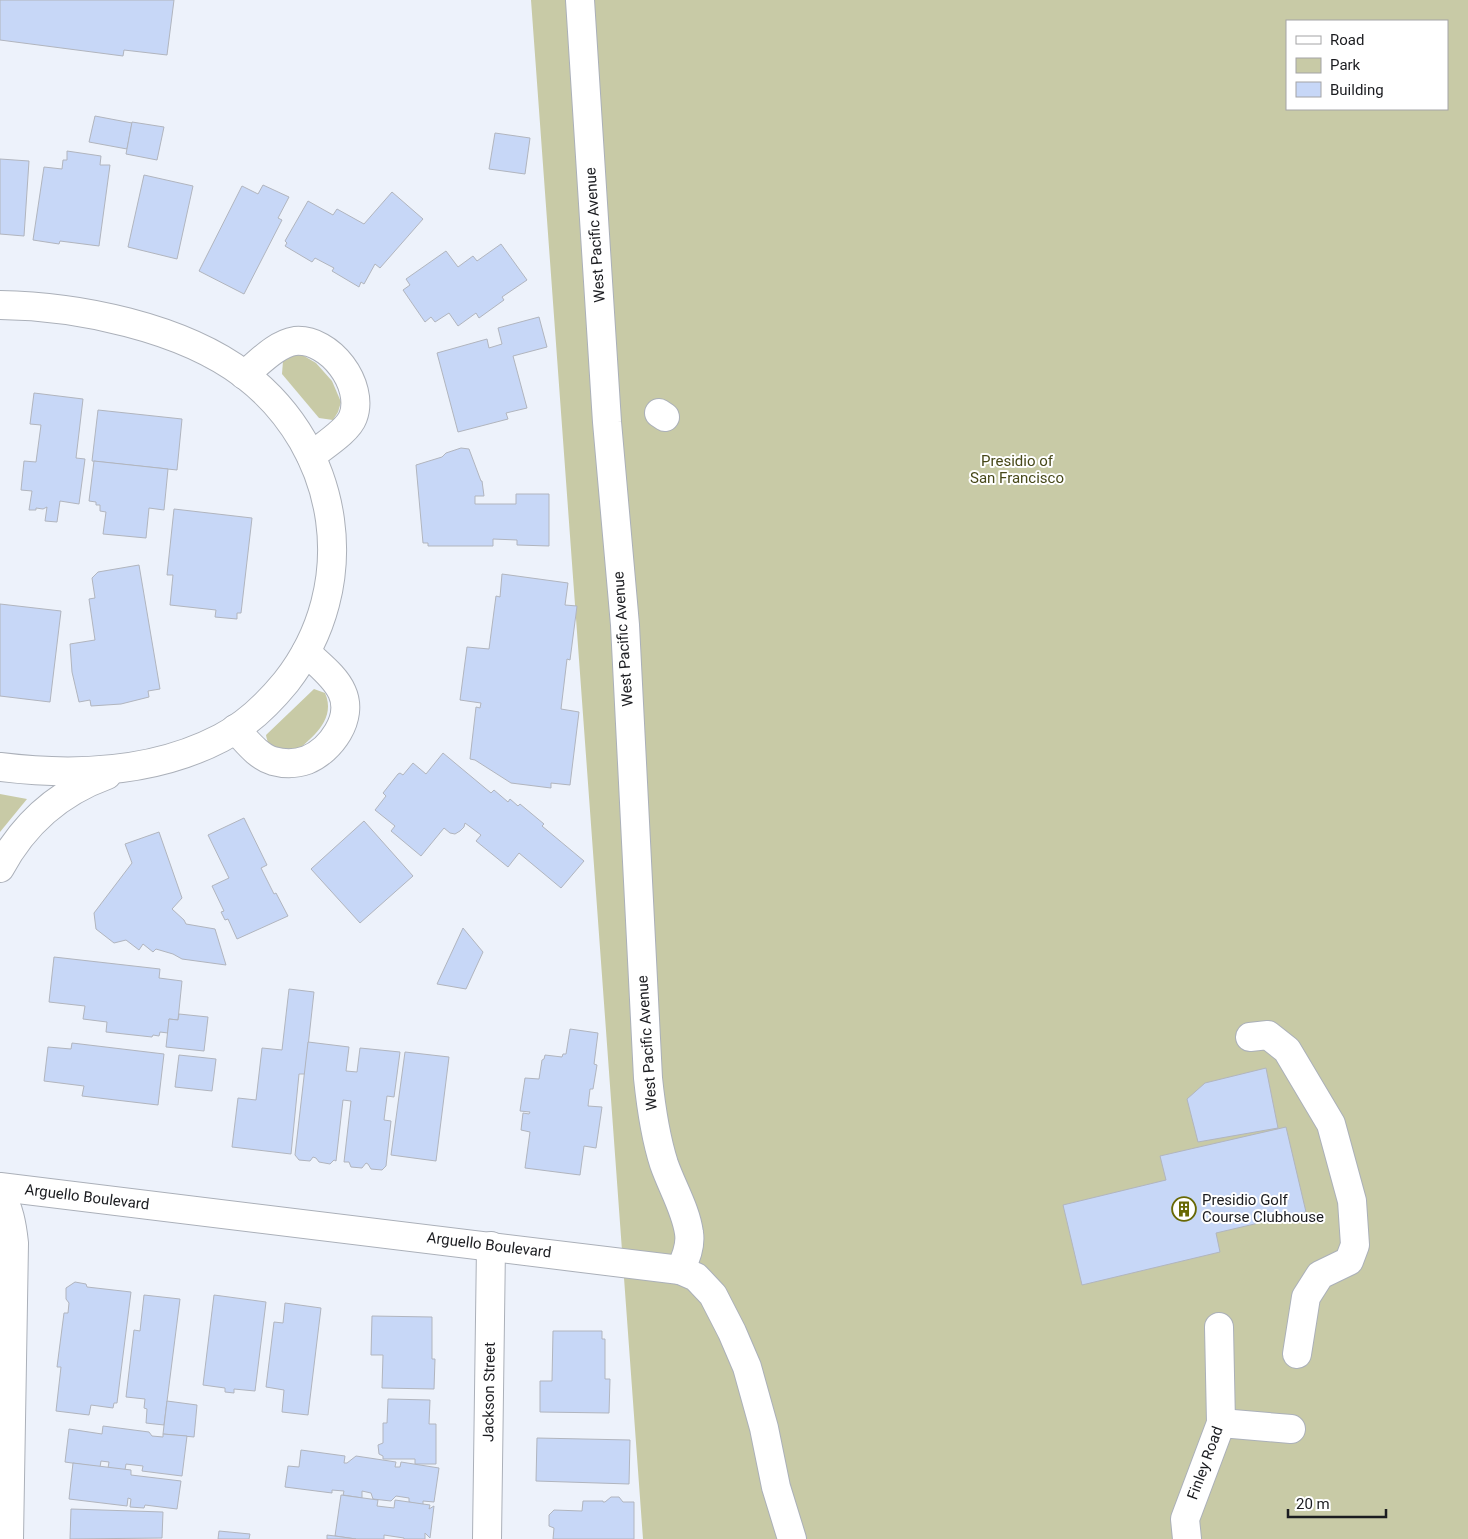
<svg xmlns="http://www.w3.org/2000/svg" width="1468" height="1539" font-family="Roboto,sans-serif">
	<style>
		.green { fill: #c8caa6; fill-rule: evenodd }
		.building { fill: #c7d7f7; stroke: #b1b5be }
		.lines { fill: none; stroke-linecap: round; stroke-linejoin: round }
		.minor-casing { stroke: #abb0b9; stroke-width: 30 }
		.minor { stroke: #fff; stroke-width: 28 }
		.labels { text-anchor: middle; stroke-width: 4; stroke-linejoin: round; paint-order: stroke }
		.street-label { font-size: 15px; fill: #1b1c20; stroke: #fff }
		.park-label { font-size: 15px; fill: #474819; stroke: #fff }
		.poi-label { font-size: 15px; fill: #1b1c20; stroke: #fff; text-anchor: start }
	</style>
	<rect width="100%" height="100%" fill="#edf2fb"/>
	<g class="green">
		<path d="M531,0H1468V1539H643ZM1287,21H1447V109H1287Z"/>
		<polygon points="299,353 316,363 332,381 341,402 338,412 333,420 319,418 282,374 283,361"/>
		<path d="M314,689L325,693C336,718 315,735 298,750C282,749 269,754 266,735Z"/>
		<polygon points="0,794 27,799 0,832"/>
	</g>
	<g class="building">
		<polygon points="0,0 174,0 167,55 124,50 123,56 0,40"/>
		<polygon points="95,116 132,123 127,149 89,142"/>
		<polygon points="132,122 164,127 157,160 126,154"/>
		<polygon points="495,133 530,138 525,174 489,169"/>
		<polygon points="67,151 101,156 100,165 110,165 99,246 60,241 59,244 33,240 44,167 62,169 63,160 67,160"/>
		<polygon points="0,159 29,161 24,236 0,234"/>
		<polygon points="144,175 193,186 177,259 128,247"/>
		<polygon points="263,185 289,197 278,218 282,220 244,294 199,271 242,186 258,194"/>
		<polygon points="392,192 423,219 380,268 375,264 364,284 361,282 359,287 332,271 334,268 315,258 312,262 285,246 287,243 285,241 308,201 333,215 337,209 364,224"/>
		<polygon points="501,244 527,280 502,297 504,300 479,318 476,313 458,326 449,313 435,322 431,317 425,322 403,290 410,285 406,279 446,251 458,267 473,256 477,261"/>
		<polygon points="539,317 547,347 513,356 527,408 506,413 508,419 458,432 437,353 487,339 489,348 502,344 498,328"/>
		<polygon points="34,393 83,399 76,458 85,459 79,504 60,501 57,522 45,521 47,507 43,509 36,508 36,510 29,510 32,491 21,490 24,461 36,462 41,425 30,424"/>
		<polygon points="98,410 182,419 177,470 92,461"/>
		<polygon points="461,448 469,449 481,481 482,481 484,496 475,496 475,504 516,504 516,494 549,494 549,546 517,545 517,540 493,539 493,546 428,546 428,543 423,543 416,465 442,457 446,453"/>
		<polygon points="94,461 168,469 164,510 149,508 146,538 103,534 106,512 100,511 100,505 96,505 96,502 89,501"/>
		<polygon points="174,509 252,518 241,613 237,613 237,619 215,617 216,610 170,605 173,575 167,575"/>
		<polygon points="139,565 160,689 148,691 149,697 121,704 91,706 90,700 79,702 72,672 70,644 95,640 89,599 95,598 92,578 98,572"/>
		<polygon points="502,574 568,583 565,605 577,606 570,660 567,659 561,709 579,712 570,785 551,783 551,788 511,783 475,760 470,759 476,707 480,708 481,703 460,700 467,647 489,649 496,596 500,597"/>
		<polygon points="0,604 61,611 50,702 0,696"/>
		<polygon points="443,753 491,793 494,790 508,802 510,799 518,806 520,804 544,824 542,826 584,861 561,888 519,853 508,867 476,841 481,835 465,823 464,827 460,831 455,834 450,833 444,828 421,856 391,831 395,826 375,810 386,796 383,793 398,774 400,773 403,775 413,763 426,774"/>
		<polygon points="244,818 267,865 261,868 274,894 276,893 288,916 237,939 228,919 225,920 221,912 224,911 212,886 229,878 208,835"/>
		<polygon points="364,821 413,876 360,923 311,869"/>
		<polygon points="159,832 182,898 172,909 184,920 186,924 215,929 226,965 182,959 173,954 156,949 153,952 143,944 139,950 126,940 114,943 96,929 94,913 132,863 125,844"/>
		<polygon points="463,928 483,952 466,989 437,984"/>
		<polygon points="54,957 160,969 159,978 182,981 178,1020 169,1019 168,1033 160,1032 159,1036 153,1035 152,1037 106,1032 107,1022 83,1019 85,1006 49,1002"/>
		<polygon points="289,989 314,992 305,1074 299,1074 291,1154 232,1147 238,1098 256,1100 262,1048 282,1050"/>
		<polygon points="179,1014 208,1017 204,1051 166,1047 169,1019 178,1020"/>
		<polygon points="570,1029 598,1033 594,1064 597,1065 593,1089 590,1089 588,1106 602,1107 596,1148 584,1146 580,1175 525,1168 530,1132 521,1130 523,1113 529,1114 530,1112 520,1111 525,1078 539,1079 542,1060 544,1059 545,1055 562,1057 563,1054 566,1054"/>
		<polygon points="308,1042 349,1047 346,1071 357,1072 360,1048 400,1052 394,1097 387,1096 384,1120 391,1121 386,1166 382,1170 371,1169 368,1164 366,1163 362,1168 351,1167 349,1162 344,1162 351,1101 343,1100 336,1161 334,1160 330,1164 319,1162 316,1158 313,1157 310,1161 299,1160 295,1155"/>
		<polygon points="72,1043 164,1054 158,1105 82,1096 84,1086 44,1081 48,1047 71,1049"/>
		<polygon points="405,1052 449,1057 436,1161 391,1155"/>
		<polygon points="179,1055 216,1059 212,1091 175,1087"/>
		<polygon points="1266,1068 1278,1128 1198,1142 1187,1099 1205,1083"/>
		<polygon points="1286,1127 1306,1212 1216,1233 1220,1252 1082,1285 1063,1205 1166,1180 1160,1156"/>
		<polygon points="75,1282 86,1284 87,1287 131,1292 117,1403 114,1403 113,1408 91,1405 89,1415 56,1411 61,1367 57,1367 64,1313 68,1313 69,1303 66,1299 66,1288"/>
		<polygon points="144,1295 180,1299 164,1425 146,1423 147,1409 144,1408 145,1399 126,1397 134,1330 140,1331"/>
		<polygon points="214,1295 266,1302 255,1391 234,1389 234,1393 225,1392 225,1388 203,1385"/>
		<polygon points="285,1303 321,1308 308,1415 282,1412 284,1390 266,1387 274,1322 283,1323"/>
		<polygon points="372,1316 432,1317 432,1359 435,1359 434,1389 382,1388 383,1355 371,1355"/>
		<polygon points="553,1331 602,1331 602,1339 605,1339 605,1379 610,1379 609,1413 540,1412 540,1381 552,1381"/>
		<polygon points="388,1399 430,1400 429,1424 436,1424 436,1464 415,1464 415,1459 383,1459 383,1456 379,1454 378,1445 383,1443 383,1423 387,1423"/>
		<polygon points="167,1401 197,1405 194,1437 163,1434"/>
		<polygon points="103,1426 149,1432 152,1436 163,1437 163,1434 187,1436 182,1476 142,1471 143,1466 126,1464 125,1470 108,1468 109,1462 101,1461 100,1467 65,1462 69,1429 102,1434"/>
		<polygon points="537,1438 630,1440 629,1484 536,1481"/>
		<polygon points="301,1450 345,1456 344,1463 347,1463 356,1456 396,1462 395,1467 400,1467 401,1462 439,1468 434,1502 423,1501 423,1505 409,1502 409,1498 396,1496 391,1501 373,1499 371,1493 362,1491 362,1498 343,1495 344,1491 332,1490 332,1493 285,1487 288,1466 299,1467"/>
		<polygon points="73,1463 131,1470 131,1475 181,1481 177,1509 145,1505 144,1508 130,1507 131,1499 128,1498 127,1506 69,1499"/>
		<polygon points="341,1495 378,1500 377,1506 394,1508 395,1500 430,1505 429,1509 434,1506 430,1538 425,1533 425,1539 404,1539 404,1538 384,1535 384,1539 356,1539 335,1536"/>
		<polygon points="611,1497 619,1497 623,1502 634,1502 634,1539 553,1539 554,1528 549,1526 549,1515 554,1510 582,1511 583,1501 603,1501 603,1502 605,1502"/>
		<polygon points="71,1509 163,1512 162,1538 70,1539"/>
		<polygon points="219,1531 250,1534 249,1539 218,1539"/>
		<polygon points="327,1535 335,1536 356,1539 327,1539"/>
	</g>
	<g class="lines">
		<g class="minor-casing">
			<g id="minor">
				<path d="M580,0L607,422L625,625L648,1078C651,1107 655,1136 664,1164C672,1187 686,1210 689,1233C691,1246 686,1258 680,1270"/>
				<path d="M0,305C77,306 182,327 245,375C341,449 362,585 286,682C268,704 246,725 221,738C154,773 73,776 0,767"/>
				<path d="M244,375C259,363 276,344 295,341C330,338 365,385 353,417C348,431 323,446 311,456"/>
				<polyline points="659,413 665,417"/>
				<path d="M235,729C246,740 257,756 273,761C284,764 296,764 307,760C331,750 354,718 342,692C335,676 318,664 306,652"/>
				<path d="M0,868C24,823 60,792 107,775"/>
				<polyline points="1250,1037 1268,1035 1287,1050 1331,1124 1352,1201 1355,1245 1349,1261 1320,1275 1306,1297 1297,1354"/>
				<polyline points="0,1187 680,1270 696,1277 713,1295 732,1332 747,1367 764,1428 776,1487 792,1539"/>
				<path d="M0,1192C9,1209 12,1224 14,1243L9,1539"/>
				<polyline points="1221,1423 1291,1429"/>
				<polyline points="487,1539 491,1246"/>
				<polyline points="1187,1539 1185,1519 1221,1423 1219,1327"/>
			</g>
		</g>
		<use href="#minor" class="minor"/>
	</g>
	<defs>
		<g id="building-ring" transform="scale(1.25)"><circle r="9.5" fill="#fff" stroke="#686804" stroke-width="1.5"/><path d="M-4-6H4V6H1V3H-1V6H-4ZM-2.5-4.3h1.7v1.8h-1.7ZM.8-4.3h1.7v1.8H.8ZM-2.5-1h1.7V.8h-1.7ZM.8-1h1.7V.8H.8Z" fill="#686804"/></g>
	</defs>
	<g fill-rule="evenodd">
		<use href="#building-ring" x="1184" y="1209"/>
	</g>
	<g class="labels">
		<g class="street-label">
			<text transform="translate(595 235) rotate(-94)" y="5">West Pacific Avenue</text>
			<text transform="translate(623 639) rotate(-94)" y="5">West Pacific Avenue</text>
			<text transform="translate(647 1043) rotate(-94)" y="5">West Pacific Avenue</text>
			<text transform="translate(87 1197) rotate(7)" y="5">Arguello Boulevard</text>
			<text transform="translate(489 1245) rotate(7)" y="5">Arguello Boulevard</text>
			<text transform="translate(489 1392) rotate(-89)" y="5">Jackson Street</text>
			<text transform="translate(1205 1463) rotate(-70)" y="5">Finley Road</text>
		</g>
		<g class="park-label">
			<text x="1017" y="466">Presidio of<tspan x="1017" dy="17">San Francisco</tspan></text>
		</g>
		<g class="poi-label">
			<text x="1202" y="1205">Presidio Golf<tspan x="1202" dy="17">Course Clubhouse</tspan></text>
		</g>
	</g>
	<rect x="1286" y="20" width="162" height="90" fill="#ffffff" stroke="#a4a4a6"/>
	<rect x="1296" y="36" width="25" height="8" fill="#ffffff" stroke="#a4a4a6"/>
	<text x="1330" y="45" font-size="15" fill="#1b1c20">Road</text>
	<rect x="1296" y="58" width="25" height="15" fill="#c8caa6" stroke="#a4a4a6"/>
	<text x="1330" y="70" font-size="15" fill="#1b1c20">Park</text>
	<rect x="1296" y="82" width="25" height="15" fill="#c7d7f7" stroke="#a4a4a6"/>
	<text x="1330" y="95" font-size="15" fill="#1b1c20">Building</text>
	<path d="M1288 1509v8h98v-8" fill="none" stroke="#1b1c20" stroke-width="2.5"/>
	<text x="1296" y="1509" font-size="15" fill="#1b1c20" stroke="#ffffff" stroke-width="4" paint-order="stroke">20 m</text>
</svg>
